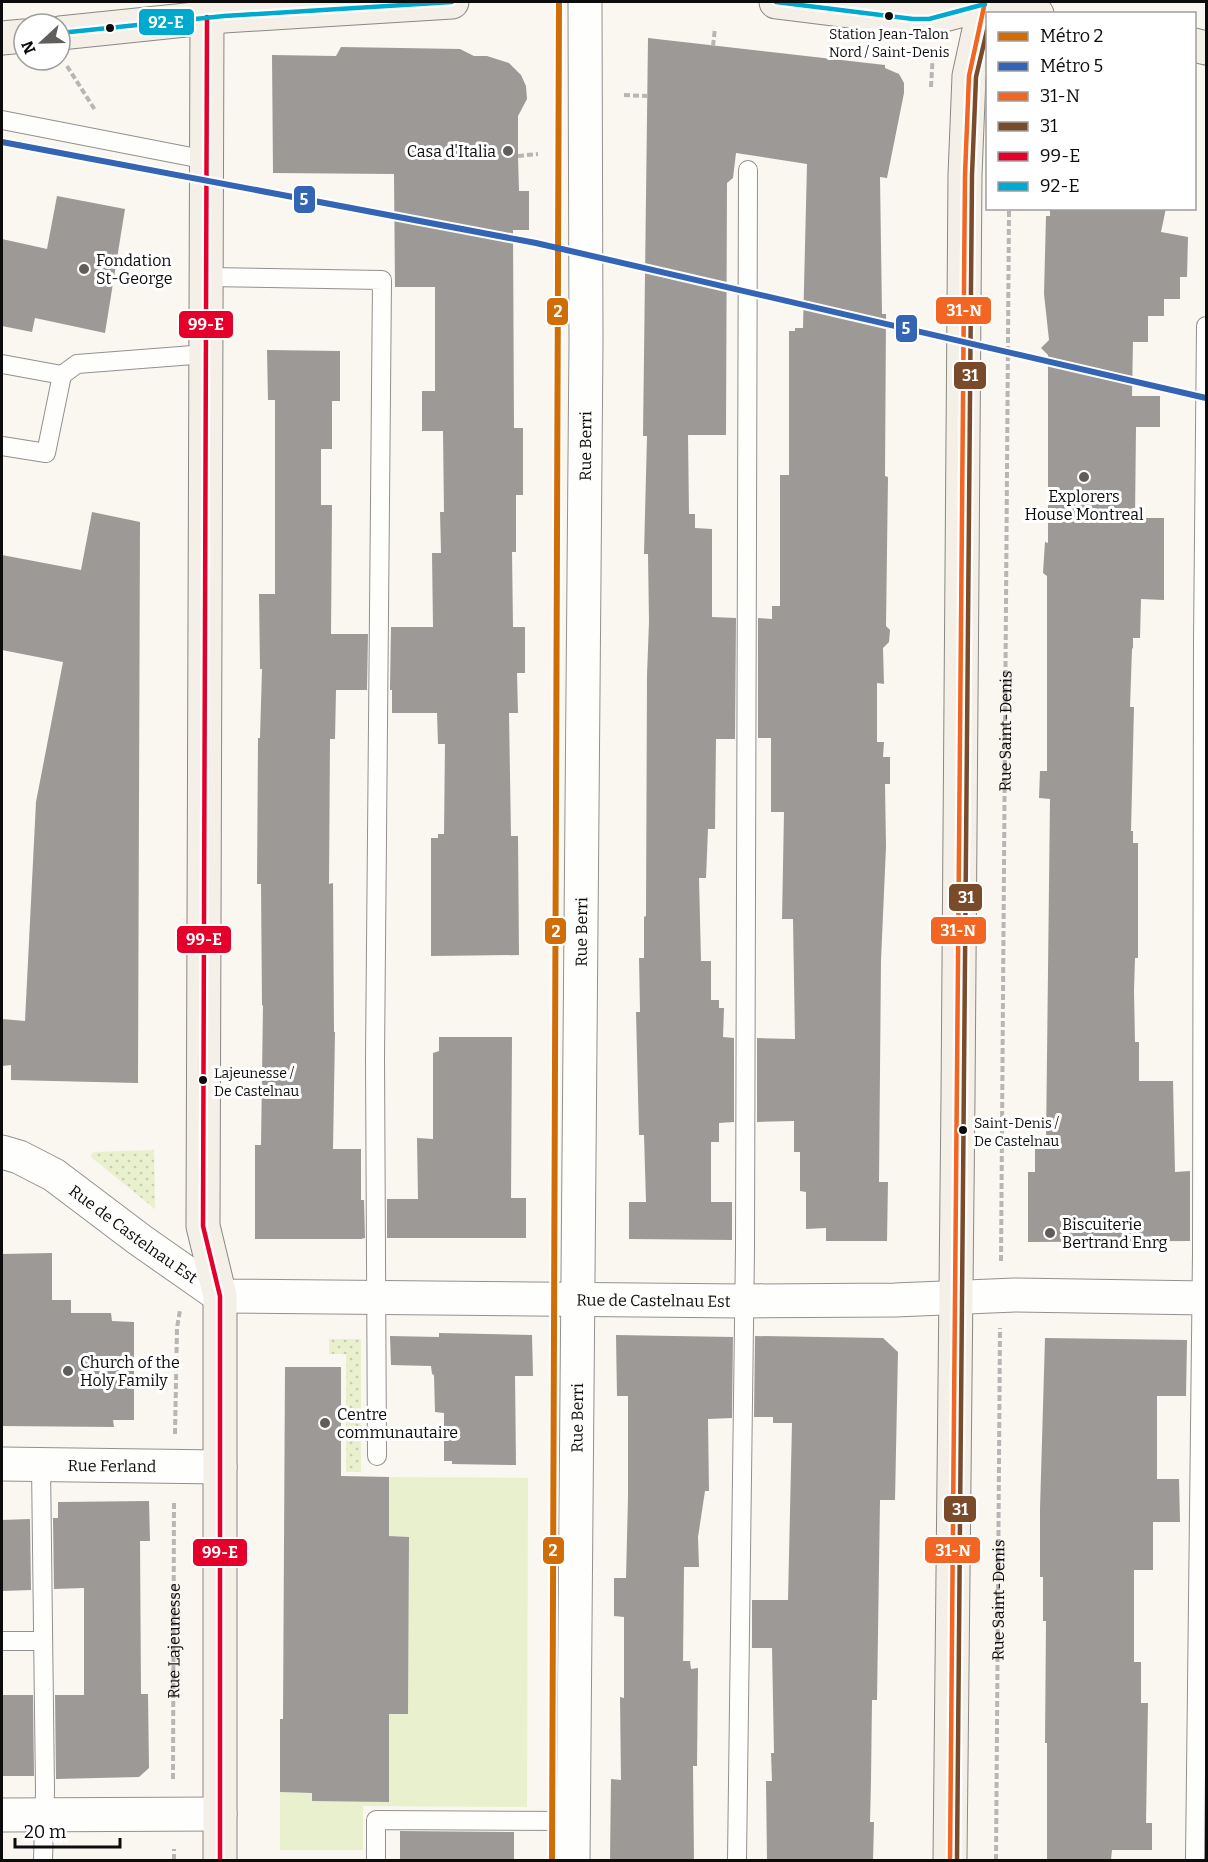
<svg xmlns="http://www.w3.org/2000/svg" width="1208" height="1862" font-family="Bitter,serif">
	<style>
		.grass { fill: url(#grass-dots) }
		.park { fill: #e9f0ce }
		.building { fill: #9d9996 }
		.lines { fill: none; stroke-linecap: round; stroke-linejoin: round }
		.lane-casing { stroke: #93918f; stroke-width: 20 }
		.street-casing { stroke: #93918f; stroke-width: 35 }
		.secondary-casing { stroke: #8a8885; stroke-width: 35 }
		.path { stroke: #b7b6b5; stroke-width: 4; stroke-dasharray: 6 3; stroke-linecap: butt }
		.lane { stroke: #fefefd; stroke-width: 18 }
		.street { stroke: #fefefd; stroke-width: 33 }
		.secondary { stroke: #f4f0e8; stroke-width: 33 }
		.bus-1-casing { stroke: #fff; stroke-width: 9 }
		.bus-2-casing { stroke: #fff; stroke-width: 9 }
		.bus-3-casing { stroke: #fff; stroke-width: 9 }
		.bus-4-casing { stroke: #fff; stroke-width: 9 }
		.bus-1 { stroke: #f26522; stroke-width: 4.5 }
		.bus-2 { stroke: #7a4b2a; stroke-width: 4.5 }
		.bus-3 { stroke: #e4002b; stroke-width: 4.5 }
		.bus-4 { stroke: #00a9ce; stroke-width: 4.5 }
		.metro-1-casing { stroke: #fff; stroke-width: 10 }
		.metro-2-casing { stroke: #fff; stroke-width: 10 }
		.metro-1 { stroke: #d06d07; stroke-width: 6 }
		.metro-2 { stroke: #3465b4; stroke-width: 6 }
		.bus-dot { fill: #0c0c0c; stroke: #fff; stroke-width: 2 }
		.poi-dot { fill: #5f5e5c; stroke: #fff; stroke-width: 2 }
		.labels { text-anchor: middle; stroke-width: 6; stroke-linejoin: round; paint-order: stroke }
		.bus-label { font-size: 14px; fill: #0c0c0c; stroke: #fff; text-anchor: start }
		.poi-label { font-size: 16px; fill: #0c0c0c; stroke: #fff; text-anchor: start }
		.street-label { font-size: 16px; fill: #0c0c0c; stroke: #fff }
		.line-badge { stroke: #fff; stroke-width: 2 }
		.badge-label { font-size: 16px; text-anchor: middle; font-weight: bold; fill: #fff }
	</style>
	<defs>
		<pattern id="grass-dots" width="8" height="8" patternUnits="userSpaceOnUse" patternTransform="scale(1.5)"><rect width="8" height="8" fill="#e9f0ce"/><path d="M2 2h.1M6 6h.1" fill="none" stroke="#c7cdb0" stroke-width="1.8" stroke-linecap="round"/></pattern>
	</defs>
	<rect width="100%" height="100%" fill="#faf6f0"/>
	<g class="grass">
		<polygon points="154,1150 155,1209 91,1157 92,1153 96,1152"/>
		<polygon points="329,1339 361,1339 361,1472 346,1472 346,1354 329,1354"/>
	</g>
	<polygon class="park" points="389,1477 528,1478 527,1807 363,1806 363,1850 280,1850 280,1792 312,1793 389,1714 408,1714 409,1537 389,1536"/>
	<g class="building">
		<polygon points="648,38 885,65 885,68 899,74 904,83 904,93 887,178 880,177 882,314 886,314 885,476 888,477 886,626 890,630 889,642 883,648 884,684 877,683 877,742 884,742 883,757 890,757 890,784 885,784 886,847 881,960 879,1182 888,1182 887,1241 826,1241 826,1228 806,1229 806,1192 800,1191 800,1152 794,1152 794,1121 757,1122 757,1038 795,1039 793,919 782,919 784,812 771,812 771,738 758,738 758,618 772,619 772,606 780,606 780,475 789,475 789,331 795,331 795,328 803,328 807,164 736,153 733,178 727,183 726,435 688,435 689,514 695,514 695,528 712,529 712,617 736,618 735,739 716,739 715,829 708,829 706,878 699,878 701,961 711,961 711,1000 719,1000 719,1008 724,1008 723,1037 734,1038 734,1122 719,1123 719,1142 711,1142 711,1202 732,1202 732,1240 629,1239 629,1202 646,1202 644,1135 639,1135 636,1012 640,1012 639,958 644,958 644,917 646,916 647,675 649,622 648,554 644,554 647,436 643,436"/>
		<polygon points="341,47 460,49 474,56 487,56 509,63 521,75 526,86 527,99 518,116 518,156 519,191 529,191 529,230 513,230 514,428 523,428 523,495 516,495 516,552 512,552 513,627 525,627 525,673 517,673 518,713 509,713 511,836 518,836 519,955 431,956 431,838 438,838 438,834 444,834 445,744 438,744 437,713 392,713 392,690 390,690 391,627 433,627 432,553 441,553 440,512 444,512 443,431 422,431 422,391 435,391 435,287 395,287 394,174 273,173 272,55 336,56"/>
		<polygon points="57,196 125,209 105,333 35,318 32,332 2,326 2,239 47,249"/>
		<polygon points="1050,208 1166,208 1161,232 1188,237 1187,277 1180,277 1180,299 1164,299 1164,316 1148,316 1148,342 1133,342 1132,396 1160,396 1160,427 1136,427 1135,518 1164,518 1164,600 1141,599 1140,638 1133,638 1133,648 1132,649 1130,707 1134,707 1131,831 1133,831 1133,843 1138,843 1138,958 1135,958 1134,991 1135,1042 1139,1042 1139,1081 1173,1081 1175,1172 1190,1171 1190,1241 1028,1242 1028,1172 1035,1172 1035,1143 1046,1143 1050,799 1039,798 1040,771 1047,771 1047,576 1043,573 1045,542 1048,543 1048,355 1041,348 1049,340 1044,294 1046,216 1050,216"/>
		<polygon points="267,350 340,351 340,401 332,401 332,449 321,449 321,505 332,505 331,634 368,634 367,690 336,690 335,739 330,739 329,884 333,883 334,1032 335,1032 333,1149 361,1149 361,1200 364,1200 365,1238 361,1239 255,1239 255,1145 261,1145 263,1005 262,1006 261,884 257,884 258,738 260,738 262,669 260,669 259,594 275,594 275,400 268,400"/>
		<polygon points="92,512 140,522 138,1083 11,1080 11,1065 2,1066 2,1019 25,1021 36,802 63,662 2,650 2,555 81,570"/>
		<polygon points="439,1037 512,1037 511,1198 526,1198 526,1238 387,1238 387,1199 418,1199 417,1138 433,1139 433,1053 439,1051"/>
		<polygon points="52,1253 52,1300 71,1300 71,1313 111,1313 112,1321 134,1322 134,1420 113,1420 114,1427 2,1426 2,1254"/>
		<polygon points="439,1333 532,1335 533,1376 515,1376 516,1465 452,1464 452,1461 444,1461 444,1413 435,1412 434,1375 432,1374 431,1366 391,1365 390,1336 439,1337"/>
		<polygon points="616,1335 733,1337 732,1418 708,1419 709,1491 705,1491 698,1537 699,1567 684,1567 683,1661 690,1661 691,1669 698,1668 697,1766 693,1766 694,1860 610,1860 611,1779 621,1780 620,1697 624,1698 624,1617 614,1616 614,1578 626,1578 628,1498 628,1396 617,1396"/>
		<polygon points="755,1336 883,1338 898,1352 895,1500 880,1500 877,1700 872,1700 871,1781 870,1822 874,1822 873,1860 767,1860 766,1781 772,1781 771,1753 774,1753 772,1648 752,1648 752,1600 788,1600 792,1423 773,1423 773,1417 754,1417"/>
		<polygon points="1045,1338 1187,1340 1186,1396 1157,1396 1157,1479 1179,1479 1180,1522 1153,1522 1153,1570 1134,1570 1134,1662 1141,1662 1141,1703 1148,1703 1146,1823 1152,1823 1152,1850 1112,1850 1111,1860 1047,1860 1047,1743 1045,1743 1046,1621 1043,1621 1043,1577 1040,1577 1040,1509"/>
		<polygon points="285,1367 341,1367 341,1476 389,1477 389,1536 409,1537 408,1714 389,1714 389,1802 312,1801 312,1793 280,1792 280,1719 283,1719"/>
		<polygon points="149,1501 150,1541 140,1541 141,1694 148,1694 149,1768 139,1777 56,1779 55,1695 84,1695 84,1588 54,1589 53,1518 58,1518 58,1502"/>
		<polygon points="30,1519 31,1590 2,1591 2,1520"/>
		<polygon points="2,1695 33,1695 34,1776 2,1776"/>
		<polygon points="400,1831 514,1832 514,1860 400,1860"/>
	</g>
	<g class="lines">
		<g class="lane-casing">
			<g id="lane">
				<polyline points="2,120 207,160"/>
				<polyline points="207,277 382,280 375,1058 377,1456"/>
				<polyline points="2,364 62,375"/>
				<polyline points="2,446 46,453 62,375 77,364 206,354"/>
				<polyline points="41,1465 45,1790 43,1860"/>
				<polyline points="2,1641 43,1641"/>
				<polyline points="376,1860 376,1820 573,1821"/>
				<polyline points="737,1860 745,1248 748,170"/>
				<polyline points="1195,1860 1202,1253 1203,641 1206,326"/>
			</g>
		</g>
		<g class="street-casing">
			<g id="street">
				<path id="s4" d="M2,1152L19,1157L54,1175L140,1240L220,1296L743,1301L895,1300L1015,1295L1206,1298"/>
				<path id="s5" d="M2,1464L220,1467"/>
				<polyline points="2,1815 220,1814"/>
				<path id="s6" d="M573,1860L586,342L585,2"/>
			</g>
		</g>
		<g class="secondary-casing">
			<g id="secondary">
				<polyline points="776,2 913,19 929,19 985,4"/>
				<polyline points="981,2 1037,14"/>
				<polyline points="207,17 203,1226 220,1296 220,1860"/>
				<polyline points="60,33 224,16 452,2"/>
				<polyline points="2,38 24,36"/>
				<polyline points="1194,45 1206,48"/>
				<polyline points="950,1860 958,1097 965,175 969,76 985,2"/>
			</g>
		</g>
		<g class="path">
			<polyline points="713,46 715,28"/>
			<polyline points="67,66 95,110"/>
			<polyline points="931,87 933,52"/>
			<polyline points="624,95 647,96"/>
			<polyline points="518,156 538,154"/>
			<path id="s1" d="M1001,1261L1009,208"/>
			<polyline points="175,1434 177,1328 180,1310"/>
			<path id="s2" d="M173,1779L174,1501"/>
			<polyline points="174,1860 174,1849"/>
			<path id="s3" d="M996,1860L1000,1328"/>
		</g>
		<use href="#lane" class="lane"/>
		<use href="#street" class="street"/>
		<use href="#secondary" class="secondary"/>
		<g class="bus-1-casing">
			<polyline id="bus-1" points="950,1860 965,175 969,76 985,2"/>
		</g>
		<g class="bus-2-casing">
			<polyline id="bus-2" points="957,1860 972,175 976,77 988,26"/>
		</g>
		<g class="bus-3-casing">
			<polyline id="bus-3" points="207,17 203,1226 220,1296 220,1860"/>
		</g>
		<g class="bus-4-casing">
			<g id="bus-4">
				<polyline points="776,2 913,19 929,19 985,4"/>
				<polyline points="60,33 224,16 452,2"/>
			</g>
		</g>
		<use href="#bus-1" class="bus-1"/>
		<use href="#bus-2" class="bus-2"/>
		<use href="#bus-3" class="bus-3"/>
		<use href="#bus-4" class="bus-4"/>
		<g class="metro-1-casing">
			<polyline id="metro-1" points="552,1860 559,2"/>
		</g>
		<g class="metro-2-casing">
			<polyline id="metro-2" points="2,142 536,243 1206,398"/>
		</g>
		<use href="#metro-1" class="metro-1"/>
		<use href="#metro-2" class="metro-2"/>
	</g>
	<g class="bus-dot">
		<circle cx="889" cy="16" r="5"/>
		<circle cx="110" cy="28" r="5"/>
		<circle cx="203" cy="1080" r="5"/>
		<circle cx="963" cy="1130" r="5"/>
	</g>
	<g class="poi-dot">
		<circle cx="508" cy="151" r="6"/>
		<circle cx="84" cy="269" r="6"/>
		<circle cx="1084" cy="477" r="6"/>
		<circle cx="1050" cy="1233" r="6"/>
		<circle cx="68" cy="1371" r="6"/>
		<circle cx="325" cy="1423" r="6"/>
	</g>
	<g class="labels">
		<g class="bus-label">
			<text x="889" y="39" text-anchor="middle">Station Jean-Talon<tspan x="889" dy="18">Nord / Saint-Denis</tspan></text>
			<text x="214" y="1078">Lajeunesse /<tspan x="214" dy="18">De Castelnau</tspan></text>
			<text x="974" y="1128">Saint-Denis /<tspan x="974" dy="18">De Castelnau</tspan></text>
		</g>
		<g class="poi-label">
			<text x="496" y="157" text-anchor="end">Casa d'Italia</text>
			<text x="96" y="266">Fondation<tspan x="96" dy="18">St-George</tspan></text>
			<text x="1084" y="502" text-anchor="middle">Explorers<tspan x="1084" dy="18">House Montreal</tspan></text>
			<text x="1062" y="1230">Biscuiterie<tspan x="1062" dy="18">Bertrand Enrg</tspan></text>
			<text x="80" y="1368">Church of the<tspan x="80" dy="18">Holy Family</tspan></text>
			<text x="337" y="1420">Centre<tspan x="337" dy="18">communautaire</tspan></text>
		</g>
		<g class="street-label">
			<text dy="6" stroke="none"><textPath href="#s6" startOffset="1414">Rue Berri</textPath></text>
			<text dy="6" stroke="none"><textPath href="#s1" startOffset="530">Rue Saint-Denis</textPath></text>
			<text dy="6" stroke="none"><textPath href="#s6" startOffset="928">Rue Berri</textPath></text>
			<text dy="6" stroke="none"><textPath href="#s4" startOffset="156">Rue de Castelnau Est</textPath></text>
			<text dy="6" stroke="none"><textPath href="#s4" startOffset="696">Rue de Castelnau Est</textPath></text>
			<text dy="6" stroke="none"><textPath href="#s6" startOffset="442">Rue Berri</textPath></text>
			<text dy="6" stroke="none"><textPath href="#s5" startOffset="110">Rue Ferland</textPath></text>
			<text dy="6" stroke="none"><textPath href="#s3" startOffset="260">Rue Saint-Denis</textPath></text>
			<text dy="6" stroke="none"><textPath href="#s2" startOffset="138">Rue Lajeunesse</textPath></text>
		</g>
	</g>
	<g class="line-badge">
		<rect x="138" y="8" width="57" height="28" rx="6" fill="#00a9ce"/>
		<rect x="293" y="185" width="23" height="29" rx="6" fill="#3465b4"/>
		<rect x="935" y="296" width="57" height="29" rx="6" fill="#f26522"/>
		<rect x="546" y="297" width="23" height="29" rx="6" fill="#d06d07"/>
		<rect x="178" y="310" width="56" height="29" rx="6" fill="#e4002b"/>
		<rect x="895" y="314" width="23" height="29" rx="6" fill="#3465b4"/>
		<rect x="953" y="361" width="34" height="29" rx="6" fill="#7a4b2a"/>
		<rect x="948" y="883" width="35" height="29" rx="6" fill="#7a4b2a"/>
		<rect x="930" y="916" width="57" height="29" rx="6" fill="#f26522"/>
		<rect x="544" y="917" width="23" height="28" rx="6" fill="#d06d07"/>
		<rect x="176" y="925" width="56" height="29" rx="6" fill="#e4002b"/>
		<rect x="943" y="1495" width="34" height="28" rx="6" fill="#7a4b2a"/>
		<rect x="924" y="1536" width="57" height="28" rx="6" fill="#f26522"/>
		<rect x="542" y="1536" width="23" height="29" rx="6" fill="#d06d07"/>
		<rect x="192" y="1538" width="56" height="29" rx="6" fill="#e4002b"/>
	</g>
	<g class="badge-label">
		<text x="166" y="28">92-E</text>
		<text x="304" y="205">5</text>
		<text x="964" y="316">31-N</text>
		<text x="558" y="317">2</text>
		<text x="206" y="330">99-E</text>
		<text x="906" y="334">5</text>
		<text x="970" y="381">31</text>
		<text x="966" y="903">31</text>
		<text x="958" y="936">31-N</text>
		<text x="556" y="937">2</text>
		<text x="204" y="945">99-E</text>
		<text x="960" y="1515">31</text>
		<text x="953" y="1556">31-N</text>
		<text x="553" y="1556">2</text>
		<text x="220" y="1558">99-E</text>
	</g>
	<rect width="1208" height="1862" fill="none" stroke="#0c0c0c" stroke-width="6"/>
	<rect x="986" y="12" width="210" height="198" fill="#ffffff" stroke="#9e9e9e" stroke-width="1.5"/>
	<rect x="998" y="32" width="30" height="9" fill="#d06d07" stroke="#9e9e9e" stroke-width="1.5"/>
	<text x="1040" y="42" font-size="18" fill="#0c0c0c">Métro 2</text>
	<rect x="998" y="62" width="30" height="9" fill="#3465b4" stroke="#9e9e9e" stroke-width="1.5"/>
	<text x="1040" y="72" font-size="18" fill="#0c0c0c">Métro 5</text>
	<rect x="998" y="92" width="30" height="9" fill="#f26522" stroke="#9e9e9e" stroke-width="1.5"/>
	<text x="1040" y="102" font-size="18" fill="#0c0c0c">31-N</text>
	<rect x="998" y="122" width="30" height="9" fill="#7a4b2a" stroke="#9e9e9e" stroke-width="1.5"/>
	<text x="1040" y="132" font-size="18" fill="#0c0c0c">31</text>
	<rect x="998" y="152" width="30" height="9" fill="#e4002b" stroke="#9e9e9e" stroke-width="1.5"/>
	<text x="1040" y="162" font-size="18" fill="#0c0c0c">99-E</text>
	<rect x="998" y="182" width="30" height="9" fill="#00a9ce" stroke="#9e9e9e" stroke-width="1.5"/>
	<text x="1040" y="192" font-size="18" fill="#0c0c0c">92-E</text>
	<g transform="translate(42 42) rotate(248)"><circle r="28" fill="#ffffff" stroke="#9e9e9e" stroke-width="1.5"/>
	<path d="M0-4.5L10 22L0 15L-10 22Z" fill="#5f5e5c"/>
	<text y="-9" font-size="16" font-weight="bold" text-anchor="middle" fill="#0c0c0c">N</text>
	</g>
	<path d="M15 1838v9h105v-9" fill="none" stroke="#0c0c0c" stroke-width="3"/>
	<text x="24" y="1838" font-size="18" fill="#0c0c0c" stroke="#ffffff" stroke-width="4.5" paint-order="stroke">20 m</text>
</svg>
